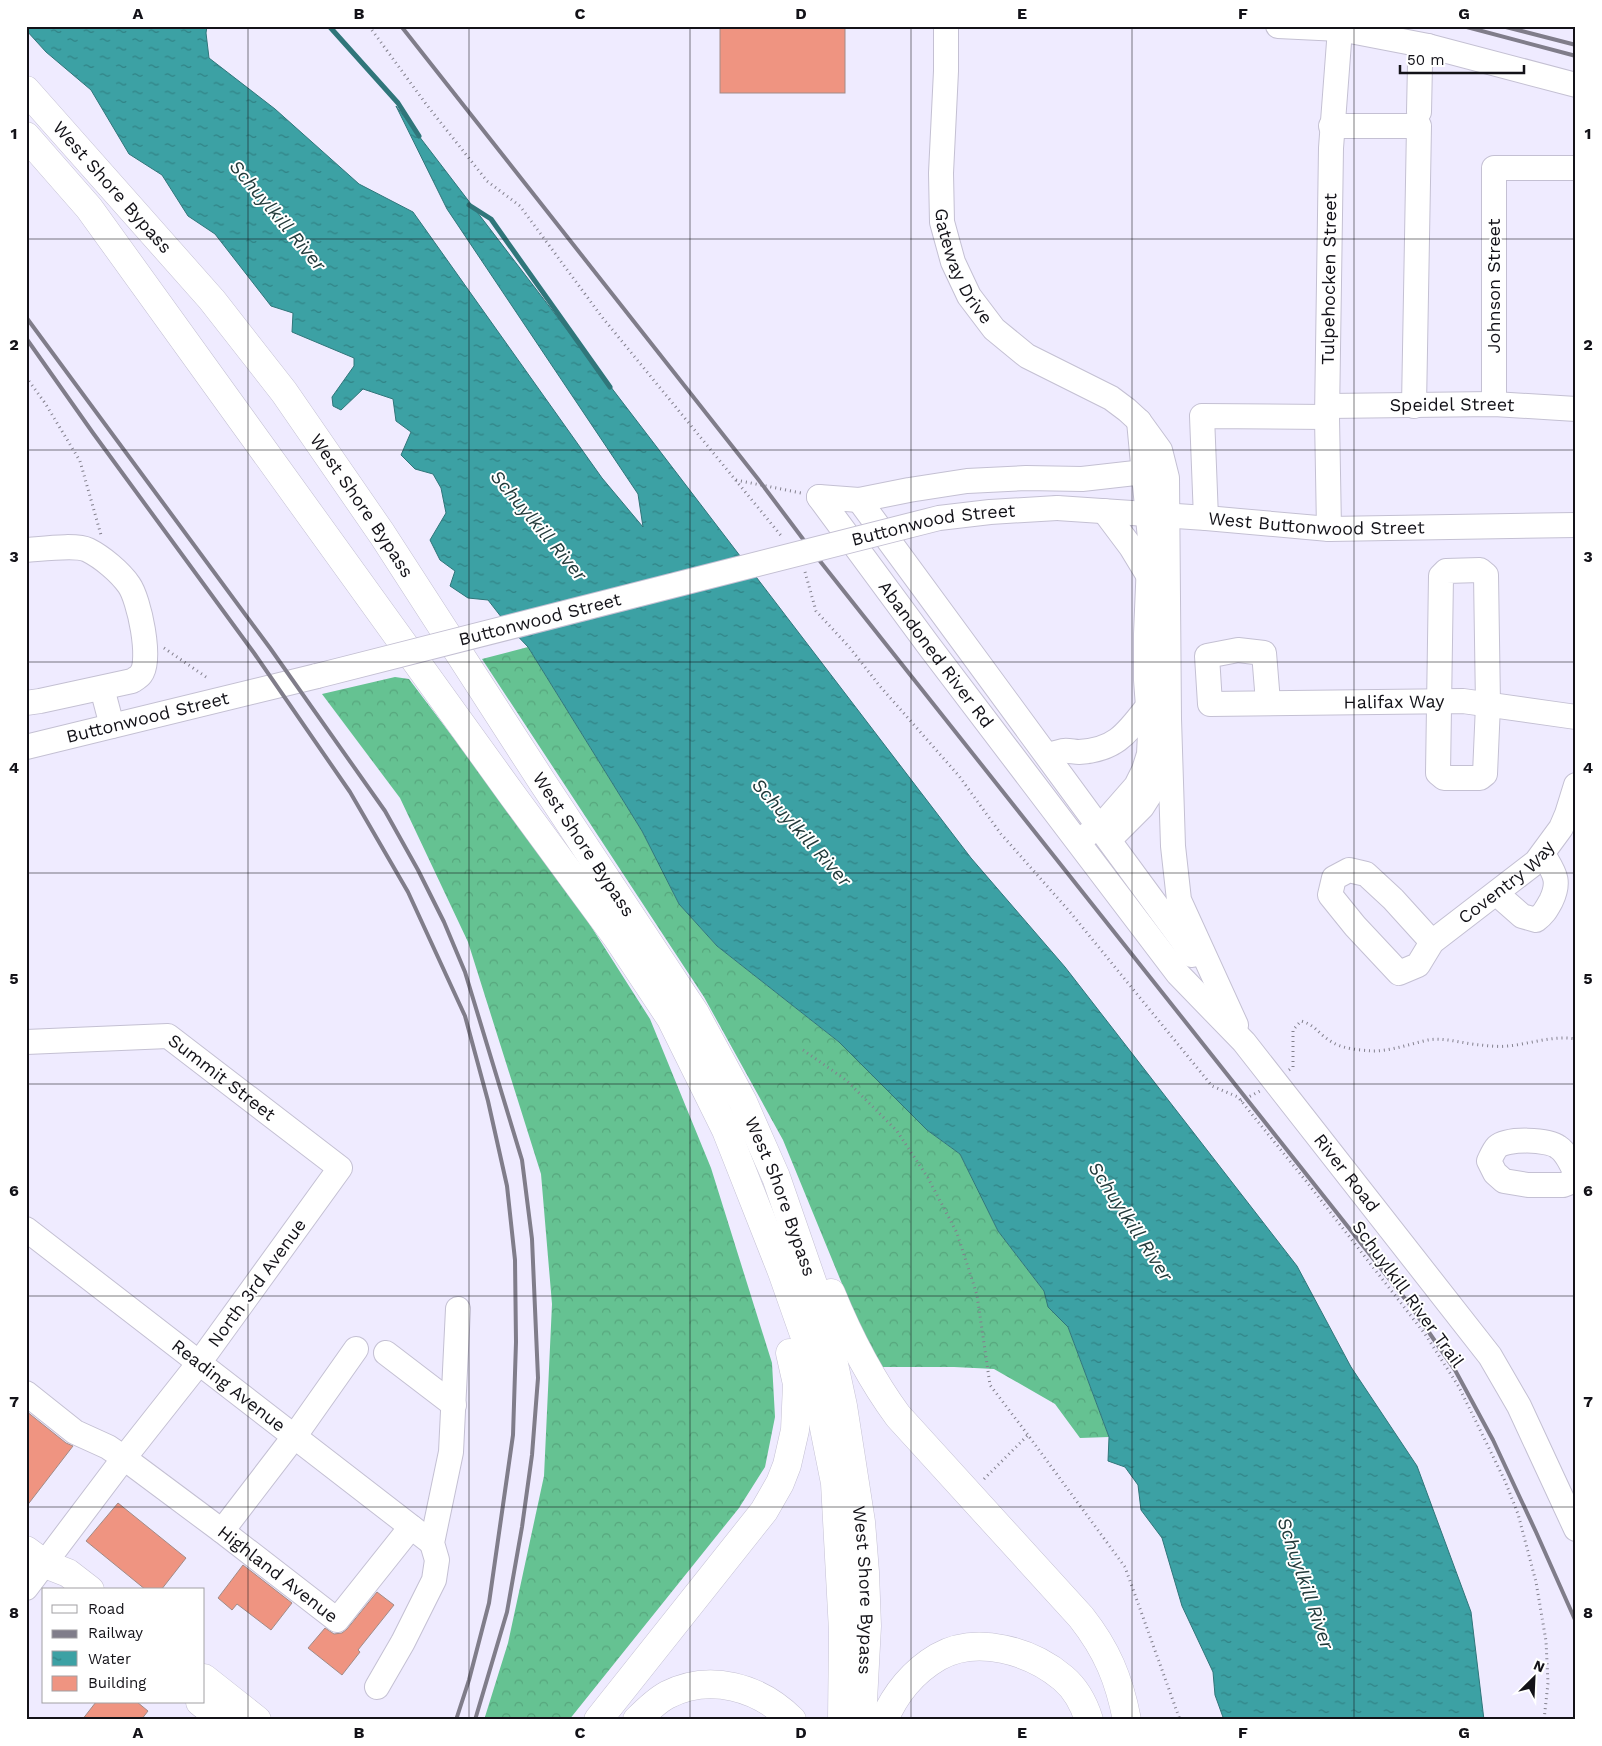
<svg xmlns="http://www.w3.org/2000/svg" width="1602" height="1746" font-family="'Work Sans',sans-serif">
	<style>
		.forest { fill: url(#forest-crowns) }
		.water { fill: url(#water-ripples); stroke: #30767a }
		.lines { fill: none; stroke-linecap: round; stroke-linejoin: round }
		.stream { stroke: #30767a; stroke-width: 5 }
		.building { fill: #ef9481; stroke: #a18b87 }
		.minor-casing { stroke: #c4c0d3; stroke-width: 26 }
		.major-casing { stroke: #c4c0d3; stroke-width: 29 }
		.highway-casing { stroke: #c4c0d3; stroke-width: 29 }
		.path { stroke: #83808d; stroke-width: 3; stroke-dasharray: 1 4; stroke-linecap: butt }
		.minor { stroke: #fff; stroke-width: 24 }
		.major { stroke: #fff; stroke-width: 28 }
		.highway { stroke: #fff; stroke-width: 28 }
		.rail { stroke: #807d8a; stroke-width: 4 }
		.minor-bridge-casing { stroke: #c4c0d3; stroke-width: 26; stroke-linecap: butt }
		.minor-bridge { stroke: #fff; stroke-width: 24 }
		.grid { fill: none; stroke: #131218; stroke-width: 1; stroke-opacity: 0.55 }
		.labels { text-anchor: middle; stroke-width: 4; stroke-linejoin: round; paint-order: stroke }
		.street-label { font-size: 18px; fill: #131218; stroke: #fff }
		.water-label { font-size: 19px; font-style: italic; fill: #223a3a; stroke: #fff }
		.neatline { fill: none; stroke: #131218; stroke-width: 2 }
		.grid-label { font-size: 16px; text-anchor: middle; font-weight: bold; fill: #131218 }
	</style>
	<defs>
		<pattern id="forest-crowns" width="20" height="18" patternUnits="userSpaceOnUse" patternTransform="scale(1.25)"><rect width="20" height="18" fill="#65c292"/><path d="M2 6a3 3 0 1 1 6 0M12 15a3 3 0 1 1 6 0" fill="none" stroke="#57a67d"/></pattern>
		<pattern id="water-ripples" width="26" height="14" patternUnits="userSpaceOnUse" patternTransform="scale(1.25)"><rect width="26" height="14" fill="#3ca1a4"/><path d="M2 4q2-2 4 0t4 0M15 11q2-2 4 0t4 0" fill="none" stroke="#318285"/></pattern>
	</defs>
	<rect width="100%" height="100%" fill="#efebff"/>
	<g class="forest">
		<polygon points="528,647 642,831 679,904 717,946 839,1042 927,1130 960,1154 998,1231 1044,1291 1049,1307 1068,1327 1109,1437 1080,1438 1055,1404 994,1369 954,1367 879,1367 861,1330 783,1140 704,997 482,659"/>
		<polygon points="395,677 409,679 566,887 650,1019 711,1168 772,1363 775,1417 765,1467 739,1508 569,1720 484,1720 508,1643 544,1476 552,1304 541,1174 468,942 400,798 322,694"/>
	</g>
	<polygon class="water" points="26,26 207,26 206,33 209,58 275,109 359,184 413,212 602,478 643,527 638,494 447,209 396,106 971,858 1065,967 1297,1266 1351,1367 1417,1466 1471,1612 1484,1720 1224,1720 1215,1695 1213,1672 1182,1606 1162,1538 1141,1510 1138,1485 1125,1467 1108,1461 1109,1437 1068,1327 1048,1307 1044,1291 998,1231 960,1154 927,1130 839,1042 717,946 679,904 642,831 528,647 509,627 488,600 468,598 450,586 455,571 440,560 430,540 446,513 441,488 433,474 415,469 401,455 411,432 396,421 393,399 363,389 341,410 333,406 332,397 354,366 354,358 292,332 293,313 271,306 215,234 188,216 162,175 129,154 91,90 46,52 26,30"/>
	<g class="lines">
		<g class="stream">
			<polyline points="329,26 398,103 419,136"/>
			<polyline points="469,205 491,219 610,387"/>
		</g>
	</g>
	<g class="building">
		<rect x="720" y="26" width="125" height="67"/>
		<polygon points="26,1411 66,1443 73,1446 26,1507"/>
		<polygon points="118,1503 186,1558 161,1590 146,1590 86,1541"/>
		<polygon points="243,1565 292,1603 271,1630 237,1604 232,1610 218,1598"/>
		<polygon points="377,1592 394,1605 358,1650 360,1652 342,1675 308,1648 325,1628 334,1634 342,1633 347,1629"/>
		<polygon points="96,1702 137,1702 148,1711 141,1720 82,1720"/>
	</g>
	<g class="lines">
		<g class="minor-casing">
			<g id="minor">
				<path id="s1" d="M946,26V71L941,173L942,222L953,262L969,296L994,329L1027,356L1111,398L1127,410L1139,421L1160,450L1167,478L1169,719L1173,846L1179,900L1236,1025"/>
				<polyline points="1278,26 1340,29 1428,46 1576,85"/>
				<polyline points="1419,112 1420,64 1428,46"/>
				<polyline points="1331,126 1419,126 1414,406"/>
				<polyline points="1494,404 1494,168 1576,168"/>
				<path id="s2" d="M1328,406L1494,404L1576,409"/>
				<path id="s3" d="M819,497L929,646L1178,974L1244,1042L1490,1356L1519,1406L1576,1529"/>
				<polyline points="819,497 859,500 909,490 967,481 1026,478 1082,479 1144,472"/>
				<polyline points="859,500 1182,940 1192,955"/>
				<path id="s4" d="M1057,508L1206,518L1329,529L1576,525"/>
				<polyline points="1104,511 1131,547 1148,575"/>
				<polyline points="1206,518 1202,416 1327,417"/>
				<path id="s5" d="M1329,529L1327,417L1331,148L1340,29"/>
				<path d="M26,550C41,549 76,544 88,550C102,557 120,572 129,585C139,599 152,660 141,674C139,677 135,679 132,681L40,701L26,703"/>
				<polygon points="1480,570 1486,575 1488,705 1485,774 1480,778 1444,778 1438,773 1441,576 1446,571"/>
				<polyline points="102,688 112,726"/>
				<path id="s6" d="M1268,702L1264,653L1238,650L1207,656L1210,704L1463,701L1576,717"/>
				<path id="s7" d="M26,747L317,676"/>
				<path d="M1048,755C1053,754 1058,752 1063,751C1068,750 1074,752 1079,752C1116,750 1127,733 1148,706"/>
				<polyline points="1087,835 1108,818 1136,786 1144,770 1149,754 1150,733 1146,680 1146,634 1150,539 1139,421"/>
				<polyline points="1114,835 1142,807 1149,796 1162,768"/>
				<path d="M1497,894L1522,916L1536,920C1544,914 1546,910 1551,901C1561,880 1554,873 1543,854"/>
				<path id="s8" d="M1432,942L1393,899L1366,874L1349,870L1334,878L1330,895L1355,926L1399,973L1418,965L1432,942L1536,862L1561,828L1567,814L1576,785"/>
				<path id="s9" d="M26,1042L168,1036L340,1168L199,1363L124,1458L26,1588"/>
				<path d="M1576,1174C1572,1165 1566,1152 1558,1147C1548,1139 1507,1138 1497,1147C1494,1150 1491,1157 1489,1161L1495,1173L1504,1181L1528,1185H1563L1576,1180"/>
				<path id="s10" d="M26,1229L432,1543"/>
				<polyline points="386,1353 454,1405"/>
				<path id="s11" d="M26,1393L75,1432L108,1447L124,1458L222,1531L337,1620L411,1527"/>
				<polyline points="222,1531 294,1437 356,1349"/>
				<polyline points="377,1687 403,1642 434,1580 437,1560 432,1543 451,1452 458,1309"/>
			</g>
		</g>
		<g class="major-casing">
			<g id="major">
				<polyline points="26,1550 45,1564 68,1573 90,1590"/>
				<polyline points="204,1678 257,1720"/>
				<polyline points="200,1702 223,1720"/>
			</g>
		</g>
		<g class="highway-casing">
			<g id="highway">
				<path id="s12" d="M26,90L212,300L284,392L382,534L541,780L695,1013L743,1102L776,1177L823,1313L843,1406L861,1522L865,1572L867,1626L862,1720"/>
				<polyline points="26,136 89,208 513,796 618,939 671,1019 726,1130 782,1272 807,1343 835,1483 843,1631 842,1720"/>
				<path d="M831,1293C849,1337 870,1378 898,1416L1081,1617C1107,1650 1119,1679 1127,1720"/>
				<polyline points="598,1720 764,1511 780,1483 787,1465 795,1430 797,1384 790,1353"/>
				<path d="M637,1720C646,1711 656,1701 667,1695C710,1673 759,1687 792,1720"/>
				<path d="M884,1720C895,1694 914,1671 938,1657C977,1635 1031,1651 1063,1678C1076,1689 1084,1704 1089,1720"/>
			</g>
		</g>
		<g class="path">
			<polyline points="369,26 426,104 487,181 520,206 602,317 783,538"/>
			<polyline points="26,377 45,403 80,461 101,535"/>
			<polyline points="736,480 801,493"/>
			<polyline points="805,572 816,611 850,648 879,685 959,776 1001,834 1070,912 1212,1086 1238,1097 1306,1181 1425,1334 1459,1387 1505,1481 1518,1514 1536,1582 1546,1641 1548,1683 1544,1720"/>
			<polyline points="164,648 209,679"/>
			<polyline points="803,1050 846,1080 897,1131 928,1178 957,1233 977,1295 990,1385 1028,1435"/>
			<path d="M1289,1070L1293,1067V1030L1301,1021C1316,1025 1319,1035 1332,1042C1343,1049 1359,1050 1372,1051C1392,1051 1409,1044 1428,1040C1445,1037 1464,1044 1481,1045C1490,1046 1499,1047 1508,1046C1530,1044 1553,1035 1576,1039"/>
			<polyline points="1241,1101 1260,1091"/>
			<polyline points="984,1479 1028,1435 1125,1567 1180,1720"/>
		</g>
		<use href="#minor" class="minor"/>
		<use href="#major" class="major"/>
		<use href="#highway" class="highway"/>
		<g class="rail">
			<polyline points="401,26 758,479 812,551 1410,1305 1455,1370 1493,1440 1536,1532 1576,1622"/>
			<polyline points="1463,26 1576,56"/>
			<polyline points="1502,26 1576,45"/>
			<polyline points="26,317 270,648 385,811 418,870 444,922 465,972 522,1160 532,1239 538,1378 532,1455 522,1527 507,1612 475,1720"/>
			<polyline points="26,338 93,433 254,653 350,792 408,892 465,1016 488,1101 507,1186 515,1260 516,1342 513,1435 489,1603 469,1680 456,1720"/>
		</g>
		<g class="minor-bridge-casing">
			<g id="minor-bridge">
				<path id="s13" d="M317,676L939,518L990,512L1057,508"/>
			</g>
		</g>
		<use href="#minor-bridge" class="minor-bridge"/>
	</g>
	<path class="grid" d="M248,26V1720M469,26V1720M690,26V1720M911,26V1720M1132,26V1720M1354,26V1720M26,239H1576M26,450H1576M26,662H1576M26,873H1576M26,1084H1576M26,1296H1576M26,1507H1576"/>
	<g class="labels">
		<g class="street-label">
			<text dy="6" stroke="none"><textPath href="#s12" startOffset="130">West Shore Bypass</textPath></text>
			<text dy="6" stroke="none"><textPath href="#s1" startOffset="245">Gateway Drive</textPath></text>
			<text dy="6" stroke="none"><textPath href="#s5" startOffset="250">Tulpehocken Street</textPath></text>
			<text transform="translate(1494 286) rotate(-90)" y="6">Johnson Street</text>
			<text dy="6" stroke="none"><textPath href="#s2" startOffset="124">Speidel Street</textPath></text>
			<text dy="6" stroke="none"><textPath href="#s12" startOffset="535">West Shore Bypass</textPath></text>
			<text dy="6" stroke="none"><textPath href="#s4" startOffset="260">West Buttonwood Street</textPath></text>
			<text dy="6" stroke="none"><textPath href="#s13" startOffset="635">Buttonwood Street</textPath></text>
			<text dy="6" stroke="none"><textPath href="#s13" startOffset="230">Buttonwood Street</textPath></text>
			<text dy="6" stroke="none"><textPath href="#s3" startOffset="196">Abandoned River Rd</textPath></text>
			<text dy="6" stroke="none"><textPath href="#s6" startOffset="339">Halifax Way</textPath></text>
			<text dy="6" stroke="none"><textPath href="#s7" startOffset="125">Buttonwood Street</textPath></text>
			<text dy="6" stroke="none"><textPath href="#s12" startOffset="940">West Shore Bypass</textPath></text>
			<text dy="6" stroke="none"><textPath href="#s8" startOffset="394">Coventry Way</textPath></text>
			<text dy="6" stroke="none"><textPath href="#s9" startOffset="210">Summit Street</textPath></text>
			<text dy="6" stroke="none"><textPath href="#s3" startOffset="858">River Road</textPath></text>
			<text dy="6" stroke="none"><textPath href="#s12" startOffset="1345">West Shore Bypass</textPath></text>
			<text transform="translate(257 1283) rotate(-54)" y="6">North 3rd Avenue</text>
			<text transform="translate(1408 1294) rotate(54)" y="6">Schuylkill River Trail</text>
			<text dy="6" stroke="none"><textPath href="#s10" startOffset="256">Reading Avenue</textPath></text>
			<text dy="6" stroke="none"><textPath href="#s11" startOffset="311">Highland Avenue</textPath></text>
			<text dy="6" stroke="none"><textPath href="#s12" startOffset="1750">West Shore Bypass</textPath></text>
		</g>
		<g class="water-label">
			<text transform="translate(278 215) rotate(50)" y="7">Schuylkill River</text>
			<text transform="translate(539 525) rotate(50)" y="7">Schuylkill River</text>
			<text transform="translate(802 832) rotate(48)" y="7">Schuylkill River</text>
			<text transform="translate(1131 1221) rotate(57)" y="7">Schuylkill River</text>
			<text transform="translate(1306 1583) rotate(71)" y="7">Schuylkill River</text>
		</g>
	</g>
	<rect width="1602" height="1746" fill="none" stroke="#ffffff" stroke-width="55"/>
	<rect x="42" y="1588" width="162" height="115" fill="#ffffff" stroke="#a1a0a3"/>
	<rect x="52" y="1605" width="25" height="8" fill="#ffffff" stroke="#a1a0a3"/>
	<text x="88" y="1614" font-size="15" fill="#131218">Road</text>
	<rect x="52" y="1630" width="25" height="8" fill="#807d8a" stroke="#a1a0a3"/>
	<text x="88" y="1638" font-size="15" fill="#131218">Railway</text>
	<rect x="52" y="1651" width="25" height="15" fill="url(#water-ripples)" stroke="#a1a0a3"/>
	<text x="88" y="1664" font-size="15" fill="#131218">Water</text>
	<rect x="52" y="1676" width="25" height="15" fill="#ef9481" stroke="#a1a0a3"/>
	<text x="88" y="1688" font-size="15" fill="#131218">Building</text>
	<g transform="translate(1534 1678) rotate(24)" stroke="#ffffff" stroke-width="4" paint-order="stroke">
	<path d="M0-4L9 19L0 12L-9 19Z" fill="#131218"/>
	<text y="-8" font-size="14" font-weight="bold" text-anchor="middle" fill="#131218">N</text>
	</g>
	<path d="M1400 65v8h124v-8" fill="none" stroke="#131218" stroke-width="2.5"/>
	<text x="1407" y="65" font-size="15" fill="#131218" stroke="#ffffff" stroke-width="4" paint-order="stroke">50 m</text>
	<rect x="28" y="28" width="1546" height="1690" class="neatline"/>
	<g class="grid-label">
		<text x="138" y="19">A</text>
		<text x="359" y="19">B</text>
		<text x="580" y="19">C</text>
		<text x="801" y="19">D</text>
		<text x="1022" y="19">E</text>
		<text x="1243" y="19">F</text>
		<text x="1464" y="19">G</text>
		<text x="14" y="139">1</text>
		<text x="1588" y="139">1</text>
		<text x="14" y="350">2</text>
		<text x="1588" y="350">2</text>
		<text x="14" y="562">3</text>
		<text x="1588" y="562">3</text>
		<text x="14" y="773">4</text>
		<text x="1588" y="773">4</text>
		<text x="14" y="984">5</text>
		<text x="1588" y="984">5</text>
		<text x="14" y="1196">6</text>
		<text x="1588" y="1196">6</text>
		<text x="14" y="1407">7</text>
		<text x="1588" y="1407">7</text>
		<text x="14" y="1618">8</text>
		<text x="1588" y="1618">8</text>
		<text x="138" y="1738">A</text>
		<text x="359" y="1738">B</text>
		<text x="580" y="1738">C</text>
		<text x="801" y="1738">D</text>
		<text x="1022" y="1738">E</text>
		<text x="1243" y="1738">F</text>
		<text x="1464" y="1738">G</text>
	</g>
</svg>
